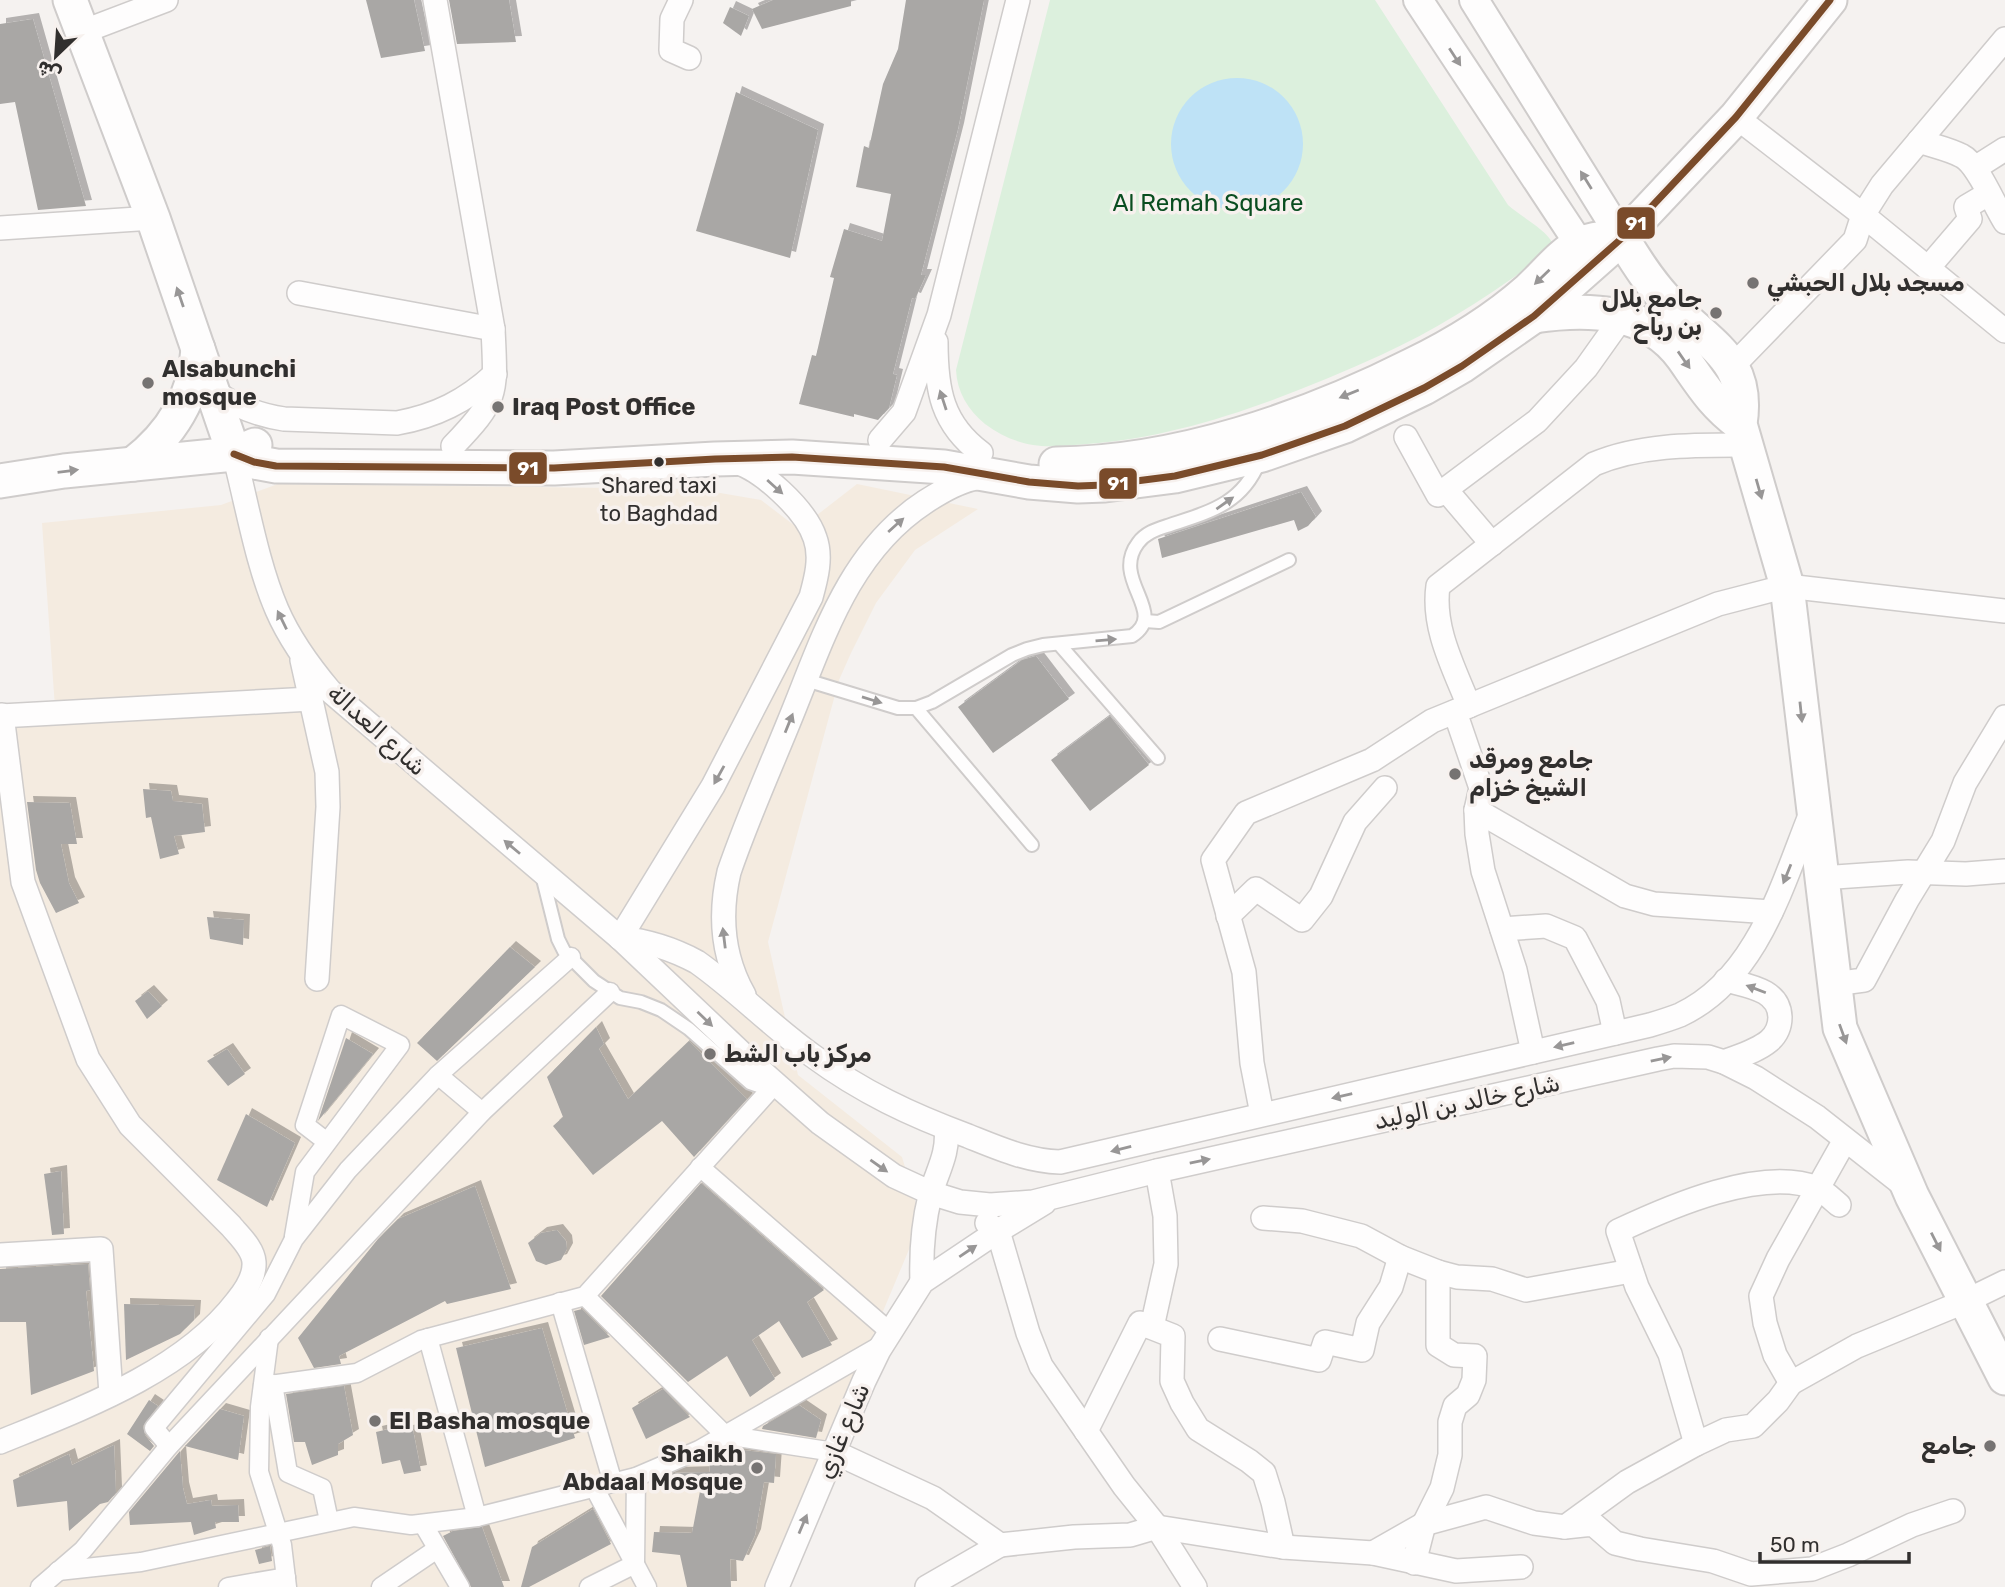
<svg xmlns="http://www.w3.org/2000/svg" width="2005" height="1587" font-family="Rubik,Cairo,sans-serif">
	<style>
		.commercial { fill: #f4ebe0 }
		.green { fill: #dcf0dd }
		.water { fill: #bee2f6 }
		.building { fill: #a9a7a5; filter: url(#shadow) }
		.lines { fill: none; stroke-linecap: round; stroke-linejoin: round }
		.service-casing { stroke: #cfcccb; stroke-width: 16 }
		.pedestrian-casing { stroke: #cfcccb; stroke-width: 21 }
		.minor-casing { stroke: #cfcccb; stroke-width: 26 }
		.tertiary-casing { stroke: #cfcccb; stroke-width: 32 }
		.secondary-casing { stroke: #cfcccb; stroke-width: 37 }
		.service { stroke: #fefdfd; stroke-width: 12 }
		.pedestrian { stroke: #fefdfd; stroke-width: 18 }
		.minor { stroke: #fefdfd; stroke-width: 23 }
		.tertiary { stroke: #fefdfd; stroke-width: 28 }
		.secondary { stroke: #fefdfd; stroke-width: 33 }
		.bus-1-casing { stroke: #f7f1ee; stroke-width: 12 }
		.bus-1 { stroke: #7a4b2a; stroke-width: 7 }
		.oneway { fill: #989696 }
		.poi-dot { fill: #767372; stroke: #f7f1ee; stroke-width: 2.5 }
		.bus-dot { fill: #312f2e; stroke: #f7f1ee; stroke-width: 2.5 }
		.labels { text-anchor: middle; stroke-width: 7; stroke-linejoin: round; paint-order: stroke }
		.bus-label { font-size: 22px; fill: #312f2e; stroke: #f7f1ee }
		.park-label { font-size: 24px; fill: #0a4d20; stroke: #f7f1ee }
		.poi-label { font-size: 24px; font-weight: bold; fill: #312f2e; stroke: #f7f1ee; text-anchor: start }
		.street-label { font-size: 24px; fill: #312f2e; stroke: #f7f1ee }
		.line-badge { stroke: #f7f1ee; stroke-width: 2.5 }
		.badge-label { font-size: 19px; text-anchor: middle; font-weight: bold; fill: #fff }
	</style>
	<defs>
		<filter id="shadow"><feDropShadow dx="6" dy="-6" stdDeviation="0" flood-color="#0004"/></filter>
	</defs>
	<rect width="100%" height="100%" fill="#f5f2f0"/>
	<polygon class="commercial" points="278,484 697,489 761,500 799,529 857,484 978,509 915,550 876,603 851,653 839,680 768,942 798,1075 902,1157 921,1221 767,1587 0,1587 0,725 56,722 42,523 221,505"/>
	<path class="green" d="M1050,0H1375L1508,205C1520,216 1545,229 1552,242L1545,255C1493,293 1440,328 1381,355C1290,396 1187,437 1087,444C1069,445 1051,448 1033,445C1015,442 1000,435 985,424C968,410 957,392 956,370Z"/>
	<circle class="water" cx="1237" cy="144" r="66"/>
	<g class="building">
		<polygon points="366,0 414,0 425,51 381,58"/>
		<polygon points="449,0 509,0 516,42 457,44"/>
		<polygon points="773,0 851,0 851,6 762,29 752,9"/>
		<polygon points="906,0 984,0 958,129 921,275 926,275 915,299 912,298 893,374 897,375 889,408 878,420 854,414 854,417 799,404 812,355 816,356 834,278 830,277 844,229 882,241 891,194 856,187 864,146 869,148 883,84 898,49"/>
		<polygon points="730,7 749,16 741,36 723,23"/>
		<polygon points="33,19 86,206 38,210 15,102 0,104 0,24"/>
		<polygon points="736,92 818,130 790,258 696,231"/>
		<polygon points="1301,492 1316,517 1308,526 1298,531 1294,520 1162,558 1158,539"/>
		<polygon points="1036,656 1069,699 993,753 958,707 1022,660"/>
		<polygon points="1110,716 1149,765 1090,811 1051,760"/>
		<polygon points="143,789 171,791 173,801 202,804 205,832 174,836 179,854 160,859 151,817 146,818"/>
		<polygon points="27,802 70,803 77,844 61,844 69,883 79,903 56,913 40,883 36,870"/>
		<polygon points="207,917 244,920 243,945 210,939"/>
		<polygon points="510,947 535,967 437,1061 417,1043"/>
		<polygon points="148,991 162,1006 147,1019 135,1001"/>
		<polygon points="596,1027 604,1044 599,1049 628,1099 689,1041 747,1099 694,1157 662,1121 593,1175 553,1126 563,1117 547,1077"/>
		<polygon points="346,1038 373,1054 318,1121"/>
		<polygon points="227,1049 245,1074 228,1086 207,1061"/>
		<polygon points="246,1114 295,1143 267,1207 217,1180"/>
		<polygon points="61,1171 64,1234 52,1235 44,1174"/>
		<polygon points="701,1183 824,1290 807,1302 832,1345 802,1358 779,1321 752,1340 775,1379 750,1397 727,1356 688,1382 601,1296"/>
		<polygon points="475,1186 511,1289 447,1304 445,1301 339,1356 341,1364 314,1368 298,1338 378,1239 398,1219"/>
		<polygon points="557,1230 566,1241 567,1249 561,1260 546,1265 536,1261 528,1243 541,1233"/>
		<polygon points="88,1264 90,1290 86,1291 94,1371 31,1395 26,1322 0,1322 0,1269"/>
		<polygon points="124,1304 195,1306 194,1320 180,1334 126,1360"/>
		<polygon points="582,1309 610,1337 584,1345 574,1311"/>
		<polygon points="542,1328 575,1438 485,1467 456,1348"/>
		<polygon points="344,1386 353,1435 338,1444 338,1455 312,1465 305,1442 294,1442 286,1394"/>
		<polygon points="663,1389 690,1417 646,1439 632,1408"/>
		<polygon points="149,1400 158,1406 143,1426 145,1435 154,1446 150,1451 127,1434"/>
		<polygon points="799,1405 821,1420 816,1438 762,1429 763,1426"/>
		<polygon points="220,1409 244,1416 238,1460 185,1446"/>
		<polygon points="393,1428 394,1433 413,1430 421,1471 404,1474 400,1460 382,1464 376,1432"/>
		<polygon points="114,1445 116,1493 108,1502 100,1504 69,1531 67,1501 17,1507 13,1480 69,1454 72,1465"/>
		<polygon points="725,1448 776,1454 774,1483 764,1482 755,1535 743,1561 730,1559 731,1587 687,1587 680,1555 652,1552 654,1532 692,1533 701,1486 665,1491 666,1477 674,1473 710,1472 709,1457"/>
		<polygon points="180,1451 183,1488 187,1504 211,1500 212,1506 238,1505 239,1522 215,1522 216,1528 194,1535 191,1522 130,1525 129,1512"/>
		<polygon points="593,1509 611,1544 529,1587 521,1587 532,1547"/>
		<polygon points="482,1527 504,1587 471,1587 443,1536 453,1531"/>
		<polygon points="270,1546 272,1561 259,1564 255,1550"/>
	</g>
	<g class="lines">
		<g class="service-casing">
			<g id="service">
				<polyline points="1145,621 1159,622 1289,560"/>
				<polyline points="1059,644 1158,758"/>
				<path d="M806,680L898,708H916L932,702L1012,655L1027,649L1043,645L1132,636C1169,612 1110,580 1138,543C1146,532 1158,529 1170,525C1209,512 1242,504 1259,462"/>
				<polyline points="916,708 1032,845"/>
				<polyline points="542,875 558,939 564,951 594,981 620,998 641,1002 661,1010 689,1029 750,1083 776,1092"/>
			</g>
		</g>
		<g class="pedestrian-casing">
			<g id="pedestrian">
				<polyline points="438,1075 482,1112"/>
				<polyline points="700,1167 890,1332"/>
				<polyline points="294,1236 305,1172 400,1045 341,1015 305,1125 327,1142"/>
				<polyline points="585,1296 725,1435 834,1452"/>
				<polyline points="560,1302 613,1483"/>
				<polyline points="269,1338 260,1407 259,1472 282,1545 287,1587"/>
				<polyline points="428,1338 477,1517"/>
				<polyline points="273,1384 288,1473 322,1488 329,1521"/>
				<polyline points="263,1386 357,1373 421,1340 585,1296 768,1092"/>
				<polyline points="169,1446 154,1428 266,1294 294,1239 348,1170 438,1075 571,957"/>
				<polyline points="594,1487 647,1587"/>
				<polyline points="423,1524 460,1587"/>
				<polyline points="58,1571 141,1562 354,1517 411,1525 477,1517 636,1477 699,1450 883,1344"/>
				<polyline points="40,1587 83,1550 169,1446 482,1112 610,992"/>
				<polyline points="228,1587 286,1577"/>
				<polyline points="381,1587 437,1549"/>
				<polyline points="589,1587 635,1564 636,1477"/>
			</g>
		</g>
		<g class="minor-casing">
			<g id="minor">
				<path d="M435,0L493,329C496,394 499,398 453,446"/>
				<polyline points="681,0 672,19 671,50 689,58"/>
				<polyline points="82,32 166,0"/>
				<polyline points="1736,117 1863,215 2005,331"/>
				<path d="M1919,141C1933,146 1949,149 1962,156C1978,164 1994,205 2005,222"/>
				<polyline points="1975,168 2005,149"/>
				<polyline points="0,228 153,218"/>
				<polyline points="1928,268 1970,219 1966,207 1988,194"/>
				<polyline points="299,293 493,329"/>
				<path d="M936,342C936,390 942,424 981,453"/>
				<polyline points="1732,367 1855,240 1863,215 1882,185 2005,39"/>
				<path d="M213,391C235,406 257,415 284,419L397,423C436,416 466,401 495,374"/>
				<polyline points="1406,437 1438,495 1537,421 1586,368 1623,316"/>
				<polyline points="880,440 904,412 939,315 1018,0"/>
				<path d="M234,454C247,504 257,564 277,610C290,640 309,666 330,691L620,938L752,1063L820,1123L894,1176L931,1193L960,1202L990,1205L1033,1202L1157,1171L1658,1059L1674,1056L1708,1057L1724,1062L1756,1078L1817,1117L1906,1187"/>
				<polyline points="1446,490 1492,544"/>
				<polyline points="302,660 327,772 328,807 317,979"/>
				<path d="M1469,706C1454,668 1432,628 1438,586L1594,464C1641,444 1695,445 1746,445"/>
				<polyline points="1455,712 1481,788 1476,810 1477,834 1483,871 1515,970 1533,1052"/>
				<polyline points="0,716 311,699"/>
				<polyline points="1476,810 1625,896 1654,904 1771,912"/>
				<polyline points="1821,878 1908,872 1966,874 2005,871"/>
				<polyline points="1228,916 1256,889 1302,920 1321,896 1355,822 1385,788"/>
				<polyline points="1502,929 1546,926 1575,938 1608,1001 1615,1033"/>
				<path d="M620,938C648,941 673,949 697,962C738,991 772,1027 813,1056C862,1092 911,1115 968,1136C998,1148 1027,1161 1060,1162L1650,1025C1660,1022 1670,1019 1680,1015C1757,979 1782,885 1811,813"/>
				<path d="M620,938L713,786L811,597C816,579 822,557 815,538C806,510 760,467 732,461"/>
				<polyline points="1834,984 1864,980 1907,900 1943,841 1965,783 2005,717"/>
				<path d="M744,995C722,956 719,915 729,872C746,822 768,773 788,724C822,642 847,553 925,502C942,491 962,479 982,477"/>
				<path d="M1724,1062C1739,1056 1757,1051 1769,1041C1776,1035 1780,1026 1780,1017C1779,989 1747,986 1726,980"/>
				<polyline points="1262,1114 1252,1063 1244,972 1213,860 1246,813 1372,760 1432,721 1718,604 1787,586 2005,611"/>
				<polyline points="1845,1140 1778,1259 1761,1296 1765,1323 1775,1355 1791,1383 1857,1346 1966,1301 2005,1282"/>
				<polyline points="1263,1218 1302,1221 1361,1236 1400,1257 1438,1272 1438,1345 1454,1355 1475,1356 1474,1380 1468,1395 1455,1406 1450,1422 1450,1455 1442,1488 1424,1524 1414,1563"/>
				<polyline points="987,1223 998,1231 1028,1333 1041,1366 1124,1486 1157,1527 1195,1587"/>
				<polyline points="0,1255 101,1249 111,1394"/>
				<polyline points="1438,1272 1457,1277 1492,1279 1526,1290 1631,1271"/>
				<path d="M922,1282C921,1253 923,1224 930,1196C937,1171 949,1154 946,1128"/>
				<polyline points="1152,1327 1166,1264 1165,1216 1157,1171"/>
				<polyline points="1220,1339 1319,1360 1325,1342 1362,1350 1368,1323 1391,1287 1400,1257"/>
				<path d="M1791,1383L1778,1401L1753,1426L1726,1430L1696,1444L1670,1354L1637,1287L1618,1231C1669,1207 1762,1166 1817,1188C1825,1192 1833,1200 1839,1205"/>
				<polyline points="1086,1431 1140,1323 1173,1336 1172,1381 1182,1403 1198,1429 1249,1461 1264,1473 1273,1502 1283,1547"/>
				<path d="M0,1442C81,1409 183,1372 237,1301C246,1290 255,1276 254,1262C253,1248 239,1236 231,1226L130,1125L88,1059L23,882L2,715"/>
				<polyline points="1696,1444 1627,1482 1565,1527 1593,1524 1615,1543 1640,1549 1713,1561 1751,1574 1812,1569 1848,1555 1912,1525 1953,1511"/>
				<polyline points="834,1452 933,1498 1000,1545 1074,1537 1130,1535 1157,1527 1283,1547 1373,1553"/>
				<polyline points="1521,1567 1456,1571 1373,1553 1424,1524 1486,1507 1534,1523 1565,1527"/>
				<polyline points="777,1587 864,1381 879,1350 922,1282 998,1231 1044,1203"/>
				<polyline points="927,1587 1000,1545"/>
			</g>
		</g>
		<g class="tertiary-casing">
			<g id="tertiary">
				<polyline points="1418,0 1590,260"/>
				<polyline points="1474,0 1622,238"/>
			</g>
		</g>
		<g class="secondary-casing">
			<g id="secondary">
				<polyline points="70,0 153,218 234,454 254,462 276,466 554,468 715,459 792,457 944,467 1029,482 1078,486 1105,485 1175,476 1262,455 1345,426 1424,388 1462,366 1534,316 1622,238 1736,117 1830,0"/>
				<path d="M1622,238C1637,263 1653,288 1674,308C1712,347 1750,361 1740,424L1787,586L1840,1028L1912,1196L2005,1378"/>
				<path d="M1534,316C1588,308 1648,309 1683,358C1702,385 1713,404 1740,424"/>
				<path d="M133,464C171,435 195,396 198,349"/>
				<path d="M1056,464C1176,463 1305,419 1412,365C1453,345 1494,320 1528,290C1545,275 1560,254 1580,244C1593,238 1608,237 1622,238"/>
				<polyline points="0,481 64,471 234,454 255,445"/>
			</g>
		</g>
		<use href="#service" class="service"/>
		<use href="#pedestrian" class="pedestrian"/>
		<use href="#minor" class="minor"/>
		<use href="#tertiary" class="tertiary"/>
		<use href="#secondary" class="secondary"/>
		<g class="bus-1-casing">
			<polyline id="bus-1" points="234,454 254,462 276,466 554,468 715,459 792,457 944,467 1029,482 1078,486 1105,485 1175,476 1262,455 1345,426 1424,388 1462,366 1534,316 1622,238 1736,117 1830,0"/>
		</g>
		<use href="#bus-1" class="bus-1"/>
	</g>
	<defs><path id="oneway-solid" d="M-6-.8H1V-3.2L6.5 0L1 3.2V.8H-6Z" transform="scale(1.75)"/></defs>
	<g class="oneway">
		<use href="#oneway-solid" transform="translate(1455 57) rotate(57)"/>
		<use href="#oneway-solid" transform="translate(1586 180) rotate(-122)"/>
		<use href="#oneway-solid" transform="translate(1542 277) rotate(136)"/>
		<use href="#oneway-solid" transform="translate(180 297) rotate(-109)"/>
		<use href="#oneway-solid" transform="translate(1684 360) rotate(55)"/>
		<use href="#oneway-solid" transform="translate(1349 394) rotate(158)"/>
		<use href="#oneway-solid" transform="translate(943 400) rotate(-108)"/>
		<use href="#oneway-solid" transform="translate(68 471) rotate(-7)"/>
		<use href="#oneway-solid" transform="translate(775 487) rotate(42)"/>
		<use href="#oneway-solid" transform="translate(1759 489) rotate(74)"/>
		<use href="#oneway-solid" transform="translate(1225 503) rotate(-35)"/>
		<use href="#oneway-solid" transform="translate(896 525) rotate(-42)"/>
		<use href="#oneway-solid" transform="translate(282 620) rotate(-116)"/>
		<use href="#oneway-solid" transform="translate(1106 640) rotate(-5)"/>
		<use href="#oneway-solid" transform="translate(872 700) rotate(17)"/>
		<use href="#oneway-solid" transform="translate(1801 712) rotate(84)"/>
		<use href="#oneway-solid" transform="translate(789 723) rotate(-68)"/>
		<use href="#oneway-solid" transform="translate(719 775) rotate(119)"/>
		<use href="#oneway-solid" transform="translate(512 847) rotate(-140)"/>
		<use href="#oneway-solid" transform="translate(1787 874) rotate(112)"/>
		<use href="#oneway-solid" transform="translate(724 938) rotate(-97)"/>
		<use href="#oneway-solid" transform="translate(1756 989) rotate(-159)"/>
		<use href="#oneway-solid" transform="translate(705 1019) rotate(44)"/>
		<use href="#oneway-solid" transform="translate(1843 1034) rotate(70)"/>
		<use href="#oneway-solid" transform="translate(1564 1045) rotate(167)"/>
		<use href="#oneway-solid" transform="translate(1661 1059) rotate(-12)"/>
		<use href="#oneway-solid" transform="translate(1342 1096) rotate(167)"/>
		<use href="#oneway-solid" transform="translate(1121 1149) rotate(166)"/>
		<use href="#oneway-solid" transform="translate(1200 1161) rotate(-12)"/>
		<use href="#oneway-solid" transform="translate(879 1166) rotate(35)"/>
		<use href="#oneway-solid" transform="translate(1936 1242) rotate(63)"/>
		<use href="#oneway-solid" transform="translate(968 1251) rotate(-34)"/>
		<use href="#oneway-solid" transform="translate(803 1524) rotate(-67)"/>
	</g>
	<g class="poi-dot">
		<circle cx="1753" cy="283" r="7"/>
		<circle cx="1716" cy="313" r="7"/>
		<circle cx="148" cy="383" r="7"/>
		<circle cx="498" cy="407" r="7"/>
		<circle cx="1455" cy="774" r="7"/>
		<circle cx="710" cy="1054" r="7"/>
		<circle cx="375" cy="1421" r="7"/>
		<circle cx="1990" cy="1446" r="7"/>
		<circle cx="757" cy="1468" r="7"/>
	</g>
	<circle class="bus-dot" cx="659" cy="462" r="6"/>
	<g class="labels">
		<g class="bus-label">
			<text x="659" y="493">Shared taxi<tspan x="659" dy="28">to Baghdad</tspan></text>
		</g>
		<g class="park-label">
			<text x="1208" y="211">Al Remah Square</text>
		</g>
		<g class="poi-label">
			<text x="1767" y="291">مسجد بلال الحبشي</text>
			<text x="1702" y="307" text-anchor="end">جامع بلال<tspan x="1702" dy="28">بن رباح</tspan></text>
			<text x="162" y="377">Alsabunchi<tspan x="162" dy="28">mosque</tspan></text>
			<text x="512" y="415">Iraq Post Office</text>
			<text x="1469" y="768">جامع ومرقد<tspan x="1469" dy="28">الشيخ خزام</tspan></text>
			<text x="724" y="1062">مركز باب الشط</text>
			<text x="389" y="1429">El Basha mosque</text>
			<text x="1976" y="1454" text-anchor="end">جامع</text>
			<text x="743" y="1462" text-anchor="end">Shaikh<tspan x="743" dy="28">Abdaal Mosque</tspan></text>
		</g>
		<g class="street-label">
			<text transform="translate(377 730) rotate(42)" y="8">شارع العدالة</text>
			<text transform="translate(1467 1102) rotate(-12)" y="8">شارع خالد بن الوليد</text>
			<text transform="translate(843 1431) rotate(-67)" y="8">شارع غازي</text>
		</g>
	</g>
	<g class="line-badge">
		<rect x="1616" y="206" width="40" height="34" rx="7" fill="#7a4b2a"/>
		<rect x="508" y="451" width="40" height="34" rx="7" fill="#7a4b2a"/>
		<rect x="1098" y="467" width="40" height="33" rx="7" fill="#7a4b2a"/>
	</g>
	<g class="badge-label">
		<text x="1636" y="230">91</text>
		<text x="528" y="475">91</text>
		<text x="1118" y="490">91</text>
	</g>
	<g transform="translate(56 56) rotate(205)" stroke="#f7f1ee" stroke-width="5" paint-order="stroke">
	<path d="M0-5L12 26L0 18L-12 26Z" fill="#312f2e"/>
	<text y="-10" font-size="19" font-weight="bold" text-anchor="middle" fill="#312f2e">ش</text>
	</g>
	<path d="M1760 1552v10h149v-10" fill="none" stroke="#312f2e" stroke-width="3.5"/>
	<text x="1770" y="1552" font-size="21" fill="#312f2e" stroke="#f7f1ee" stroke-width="5" paint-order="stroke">50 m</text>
</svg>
